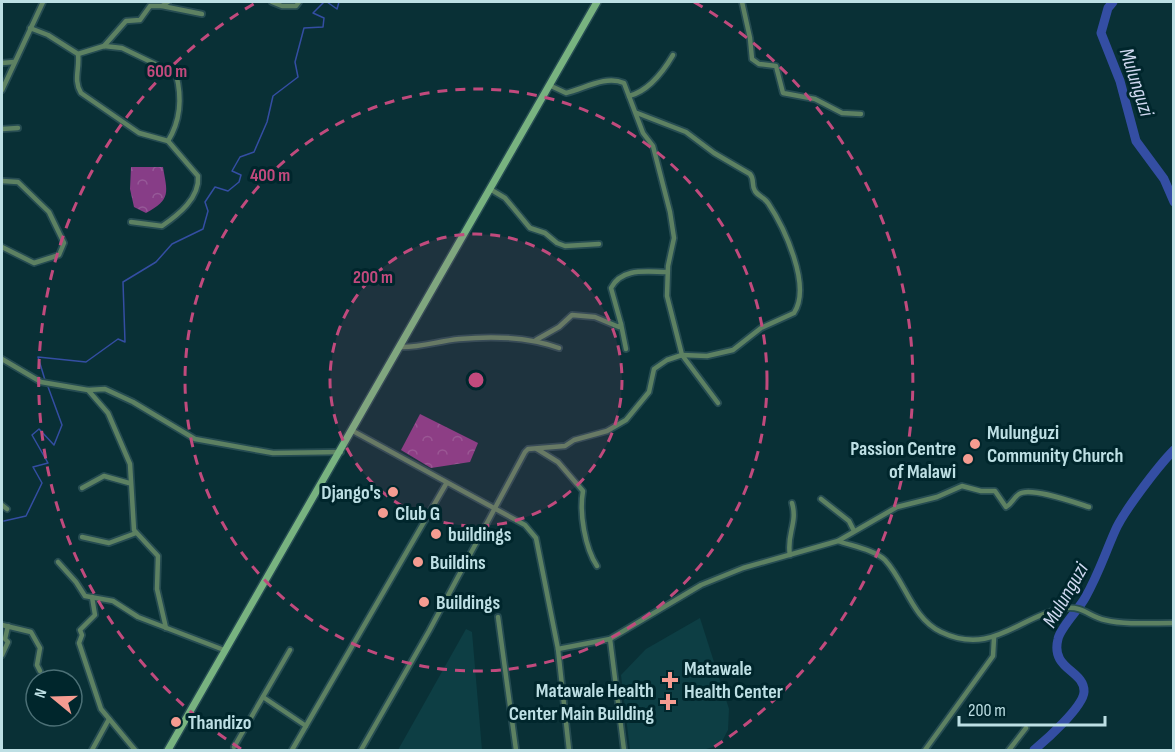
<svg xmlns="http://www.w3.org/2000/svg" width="1175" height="752" font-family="'Sofia Sans Condensed',sans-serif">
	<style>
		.built { fill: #0d3e44 }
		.forest { fill: url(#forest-crowns) }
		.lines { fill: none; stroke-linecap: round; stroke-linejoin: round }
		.stream { stroke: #344ea3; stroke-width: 1.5 }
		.river { stroke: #344ea3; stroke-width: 9 }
		.minor-casing { stroke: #264c52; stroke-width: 8 }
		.secondary-casing { stroke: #264c52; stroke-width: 10 }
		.minor { stroke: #5d8162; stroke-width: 4.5 }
		.secondary { stroke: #78b380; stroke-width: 7 }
		.ring { fill: none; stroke: #c14a7d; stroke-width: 3; stroke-dasharray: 10 8 }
		.poi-dot { fill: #f59c91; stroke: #00262c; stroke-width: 2 }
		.labels { text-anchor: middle; stroke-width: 6; stroke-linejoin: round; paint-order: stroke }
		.poi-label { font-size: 20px; font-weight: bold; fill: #bddfe4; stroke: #00262c; text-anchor: start }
		.water-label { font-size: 21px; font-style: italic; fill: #d0d9f1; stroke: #00262c }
		.centre { fill: #c14a7d; stroke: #00262c; stroke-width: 3 }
		.ring-label { font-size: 18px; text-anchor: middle; font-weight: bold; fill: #c14a7d; stroke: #00262c; stroke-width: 6; stroke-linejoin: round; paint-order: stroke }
	</style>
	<defs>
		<pattern id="forest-crowns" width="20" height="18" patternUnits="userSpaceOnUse" patternTransform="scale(1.5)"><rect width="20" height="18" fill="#873d87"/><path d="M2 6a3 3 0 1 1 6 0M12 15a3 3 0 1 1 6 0" fill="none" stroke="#965998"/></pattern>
	</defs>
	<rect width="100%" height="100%" fill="#093036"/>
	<g class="built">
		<polygon points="700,618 729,709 728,730 720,745 703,750 630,750 621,675 646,649"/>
		<polygon points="466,629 472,632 482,750 398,750"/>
	</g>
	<g class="forest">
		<path d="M131,167H163C167,192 172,199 146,213L134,207L130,189Z"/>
		<polygon points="420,414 478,443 470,462 431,468 401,450"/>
	</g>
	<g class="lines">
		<g class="stream">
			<polyline points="327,2 337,9 339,2"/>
			<polyline points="45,380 38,357 86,362 118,339 125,342 123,282 156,262 172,244 203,229 208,211 205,202 215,187 228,191 239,182 241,175 232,171 240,157 254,152 267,122 273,96 298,77 295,62 304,28 323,27 324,18 313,13 324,2"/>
			<polyline points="4,521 26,516 42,483 33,467 48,463 32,435 39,429 54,445 62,425 47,384"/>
		</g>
		<g class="river">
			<polyline points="1113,2 1108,8 1101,33 1120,81 1136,141 1164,179 1174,202"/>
			<path d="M1034,750C1046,740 1083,707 1084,692C1085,670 1050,670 1058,639C1060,628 1079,609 1085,598C1099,573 1104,556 1115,531C1123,512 1159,465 1174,450"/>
		</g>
		<g class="minor-casing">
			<g id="minor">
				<polyline points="272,2 282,6 296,6 299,2"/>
				<polyline points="742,2 750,38 752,59 759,64 776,66 783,93 815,99 842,113 861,114"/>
				<polyline points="162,6 202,14"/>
				<path d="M30,28L48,35L78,54L104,46L122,48L176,74C182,97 181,120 168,141"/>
				<polyline points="104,46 126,21 140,20 150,6 162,6 168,2"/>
				<path d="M78,54C80,68 73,80 81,93L139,133L168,141L198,176C200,198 178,215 162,226L131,222"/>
				<polyline points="2,63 14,62"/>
				<polyline points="2,90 43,2"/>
				<path d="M629,96C649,91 663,72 673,55"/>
				<path d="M637,113L686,132L714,153L750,174C755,180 751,185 755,191C758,196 765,198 768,203C784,227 812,286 794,313L761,328L733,350L707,356L682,355"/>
				<polyline points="2,129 18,128"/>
				<polyline points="2,181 18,182 49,212 64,243 59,255 34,263 2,247"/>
				<polyline points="490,189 505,198 530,228 545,233 557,243 565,246 599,244"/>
				<polyline points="621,324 626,349"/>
				<path d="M536,340L559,327L572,315L595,317L619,327L621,324L611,288C622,267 647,272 667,272"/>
				<path d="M399,347C420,348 438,341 459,339C491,336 529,337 559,348"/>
				<polyline points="682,355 718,403"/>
				<polyline points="2,359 41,382 88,390 108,413 130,464 134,530 158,556 157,589 166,628"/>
				<polyline points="88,390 105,389 133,402 195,439 273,453 341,452"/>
				<polyline points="353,431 525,525 536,538 558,649 569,750"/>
				<path d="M537,449L558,462L583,491C579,513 585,548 597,566"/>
				<polyline points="82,488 104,476 129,483"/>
				<polyline points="821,499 849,521 854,531"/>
				<polyline points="2,505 7,509"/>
				<polyline points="82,537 109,543 136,533"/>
				<path d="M838,541C852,546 875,550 885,560C906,583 912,618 941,632C993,657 1019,615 1066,608C1083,606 1090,617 1105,620C1126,625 1151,623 1174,623"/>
				<path d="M790,555C786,535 798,523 792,503"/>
				<polyline points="58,562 76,582 85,596 113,601 138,617 224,650"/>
				<polyline points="92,597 95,615 80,630 82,635 79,643 101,709 135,750"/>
				<polyline points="498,617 516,750"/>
				<polyline points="2,625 31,632 40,648 37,665 40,671"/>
				<path d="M610,639L701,585L743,568L838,541L897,507L937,497L962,486L981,491H995L1006,507C1012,504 1013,498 1019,494C1030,486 1076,503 1089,507"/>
				<polyline points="558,649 610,639 624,750"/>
				<polyline points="2,655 8,642 5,639 8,626"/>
				<polyline points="263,697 306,726"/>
				<polyline points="234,747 290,650"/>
				<polyline points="92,750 109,719"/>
				<polyline points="292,750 446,484"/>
				<path d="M361,750L429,631L525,452L528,449L565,446L574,440L607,431L626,420L649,392L654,369L667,360L682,355L667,296L668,266L674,238L670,212L653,146L643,133L624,83C605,75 584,89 566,93L549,85"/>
				<polyline points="925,750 993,656 994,638"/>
				<polyline points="1009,750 1026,728"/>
			</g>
		</g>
		<g class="secondary-casing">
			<polyline id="secondary" points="168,750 597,2"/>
		</g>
		<use href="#minor" class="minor"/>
		<use href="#secondary" class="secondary"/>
	</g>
	<circle cx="476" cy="380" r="146" fill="#c14a7d" fill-opacity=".12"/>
	<g class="ring">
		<circle cx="476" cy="380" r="146"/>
		<circle cx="476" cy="380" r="291"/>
		<path d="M241 749A437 437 0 0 1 257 2M694 2A437 437 0 0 1 711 749"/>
	</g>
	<g class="poi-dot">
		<circle cx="975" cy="444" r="6"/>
		<circle cx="968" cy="459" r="6"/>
		<circle cx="393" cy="492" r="6"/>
		<circle cx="383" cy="513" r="6"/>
		<circle cx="436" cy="534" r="6"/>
		<circle cx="418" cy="562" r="6"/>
		<circle cx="424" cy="602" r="6"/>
		<path d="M667 671h6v6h6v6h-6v6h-6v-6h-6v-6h6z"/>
		<path d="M665 693h6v6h6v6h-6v6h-6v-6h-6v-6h6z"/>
		<circle cx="176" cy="722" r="6"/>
	</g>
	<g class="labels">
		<g class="poi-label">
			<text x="987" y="439">Mulunguzi<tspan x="987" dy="23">Community Church</tspan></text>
			<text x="956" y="455" text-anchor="end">Passion Centre<tspan x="956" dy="23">of Malawi</tspan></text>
			<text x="381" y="499" text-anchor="end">Django's</text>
			<text x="395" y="520">Club G</text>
			<text x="448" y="541">buildings</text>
			<text x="430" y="569">Buildins</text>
			<text x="436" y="609">Buildings</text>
			<text x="684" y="675">Matawale<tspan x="684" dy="23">Health Center</tspan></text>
			<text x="654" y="697" text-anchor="end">Matawale Health<tspan x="654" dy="23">Center Main Building</tspan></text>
			<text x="188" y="729">Thandizo</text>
		</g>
		<g class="water-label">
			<text transform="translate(1137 82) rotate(72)" y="7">Mulunguzi</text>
			<text transform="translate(1065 595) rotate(-60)" y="7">Mulunguzi</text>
		</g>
	</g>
	<circle cx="476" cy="380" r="9" class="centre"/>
	<g class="ring-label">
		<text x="167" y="77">600 m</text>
		<text x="270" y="181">400 m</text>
		<text x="373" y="283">200 m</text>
	</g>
	<rect width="1175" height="752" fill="none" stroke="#bddfe4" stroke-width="6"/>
	<g transform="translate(54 698) rotate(289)"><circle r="28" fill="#00262c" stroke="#4c7076" stroke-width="1.5"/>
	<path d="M0-4.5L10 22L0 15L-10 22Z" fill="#f59c91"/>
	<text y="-9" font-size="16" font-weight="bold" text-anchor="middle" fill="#bddfe4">N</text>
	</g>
	<path d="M959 716v9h146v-9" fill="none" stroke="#bddfe4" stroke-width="3"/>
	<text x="968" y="716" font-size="18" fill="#bddfe4" stroke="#00262c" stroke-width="4.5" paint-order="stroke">200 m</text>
</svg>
